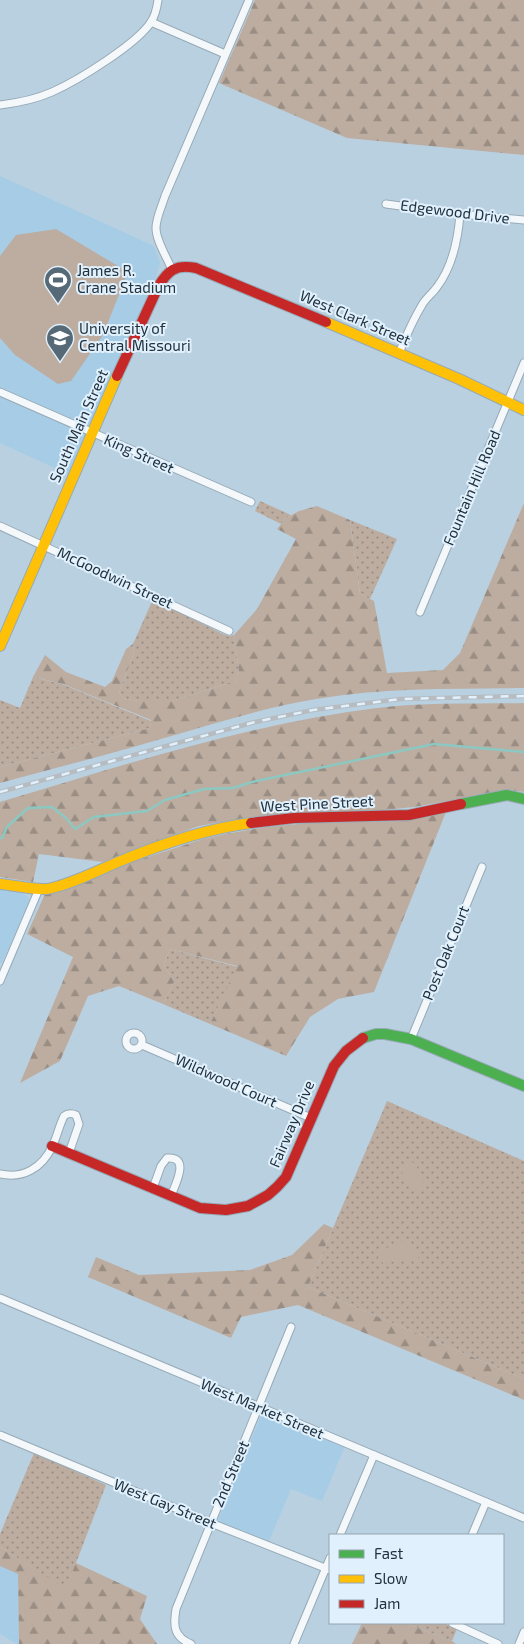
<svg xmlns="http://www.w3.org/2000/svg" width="524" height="1644" font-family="'Exo 2',sans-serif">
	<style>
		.built { fill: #a6cce6 }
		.grass { fill: url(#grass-dots) }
		.forest { fill: url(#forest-firs) }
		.park { fill: #bdada0 }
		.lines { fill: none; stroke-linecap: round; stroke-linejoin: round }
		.stream { stroke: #8cc8c2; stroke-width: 2.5 }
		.street-casing { stroke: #97aab6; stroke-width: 9 }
		.fast-casing { stroke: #97aab6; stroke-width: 12 }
		.slow-casing { stroke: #97aab6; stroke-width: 12 }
		.jam-casing { stroke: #97aab6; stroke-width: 12 }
		.street { stroke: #f4f8fa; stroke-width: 7 }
		.fast { stroke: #4caf50; stroke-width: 10 }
		.slow { stroke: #ffc107; stroke-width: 10 }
		.jam { stroke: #c62828; stroke-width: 10 }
		.rail-casing { stroke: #b6bcc0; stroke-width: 4.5 }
		.rail { stroke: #e0f1fd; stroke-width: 2.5; stroke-dasharray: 8; stroke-linecap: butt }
		.labels { text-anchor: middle; stroke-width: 4; stroke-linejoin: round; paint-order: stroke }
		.street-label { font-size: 15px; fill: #21313d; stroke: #e0f1fd }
		.poi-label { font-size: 15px; fill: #21313d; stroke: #e0f1fd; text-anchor: start }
	</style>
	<defs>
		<pattern id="grass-dots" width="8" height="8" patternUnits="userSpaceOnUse" patternTransform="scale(1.25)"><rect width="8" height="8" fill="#bdada0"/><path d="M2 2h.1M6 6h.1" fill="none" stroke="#998d84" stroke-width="1.8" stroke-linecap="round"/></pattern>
		<pattern id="forest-firs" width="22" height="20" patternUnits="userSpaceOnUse" patternTransform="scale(1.25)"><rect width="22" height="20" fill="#bdada0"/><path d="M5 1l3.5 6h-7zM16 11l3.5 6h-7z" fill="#998d84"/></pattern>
	</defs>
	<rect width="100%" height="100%" fill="#b9d0e1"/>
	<g class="built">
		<polygon points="0,176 154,246 160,263 155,280 70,475 0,443"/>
		<polygon points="0,887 19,890 29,898 28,904 2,963 0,963"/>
		<polygon points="264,1413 345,1446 322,1501 291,1489 269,1541 220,1522 218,1520 260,1418 262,1414"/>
		<polygon points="0,1566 18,1574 19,1644 17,1644 0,1634"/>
	</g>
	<g class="grass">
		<polygon points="260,501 291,515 286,518 281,524 255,511"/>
		<polygon points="350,520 397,539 370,599 360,594"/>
		<polygon points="153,599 223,634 229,636 234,635 239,671 235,681 172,701 138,701 123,698 119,692 134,653 133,644"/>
		<polygon points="33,677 62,684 151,721 150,728 0,767 0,700 20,708"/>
		<polygon points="170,949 238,967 210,1024 163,1004 174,982 164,965"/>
		<polygon points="387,1101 524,1161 524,1379 308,1287"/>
		<polygon points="34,1453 106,1485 76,1563 65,1589 0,1547 0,1534"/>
		<polygon points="405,1623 443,1623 457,1629 452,1641"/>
	</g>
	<g class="forest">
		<polygon points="255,0 524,0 524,155 347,138 219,83"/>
		<path d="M524,503V688C455,689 384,687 316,699C261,708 207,726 154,741C103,756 51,769 0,783V767L150,728L151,720L63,684L33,677L45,655L66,672L105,687L112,681L126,649L133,644L134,653L119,692L123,698L138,701H172L235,681L239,671L234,635L257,609L296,539L277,529L286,518L299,511L317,506L350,520L360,594L374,601L387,673L443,670L460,653Z"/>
		<path d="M524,703V792L510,790L414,807L384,810L268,815L234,820L199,826L143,846L103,862L39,854L33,882L0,877V802C124,765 248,724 377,708C425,702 475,704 524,703Z"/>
		<polygon points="446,812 374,992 338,999 310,1017 286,1056 210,1024 237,966 170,949 164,965 174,982 163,1004 119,986 88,996 60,1061 20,1083 73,957 27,934 45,894 132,862 203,839 225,834 267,827 309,823 406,821"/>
		<polygon points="324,1224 333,1228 308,1287 524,1379 524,1400 298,1305 241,1317 231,1338 88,1277 96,1257 139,1275 250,1270 292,1255"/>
		<polygon points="0,1547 65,1588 76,1563 147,1596 140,1619 157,1644 19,1644 18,1574 0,1566"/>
		<polygon points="362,1623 405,1623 452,1641 456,1644 352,1644"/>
	</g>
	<g class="park">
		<polygon points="56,229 128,272 103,335 71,381 58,384 15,355 0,338 0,256 16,235"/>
		<path d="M408,1161C421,1163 416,1174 424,1180L423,1187L419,1190L412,1189L402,1173L404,1165Z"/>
		<path d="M400,1242C409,1241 412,1244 418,1251V1260L396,1261L384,1264L378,1258L379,1249L383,1248L393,1247Z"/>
	</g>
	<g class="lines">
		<polyline class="stream" points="0,838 2,838 7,827 28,808 52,807 66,818 75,829 94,817 147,811 165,800 204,789 233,788 252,782 434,744 524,752"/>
		<g class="street-casing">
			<g id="street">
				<polyline points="151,22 225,54"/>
				<path d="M0,105C17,103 36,99 52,92C77,81 137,44 151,22C155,16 157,7 158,0"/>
				<polyline points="386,204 460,214 524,220"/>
				<path d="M172,270C167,257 156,241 156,228C156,218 162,206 165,196L249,0"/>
				<path d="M399,353C406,336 413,320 422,305C426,298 433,293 437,287C453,266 458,240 460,214"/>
				<polyline points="0,392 251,502"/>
				<polyline points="0,526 229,631"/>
				<polyline points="420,612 524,363"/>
				<polyline points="0,981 39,889"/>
				<circle cx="134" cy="1041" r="8"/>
				<polyline points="411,1039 482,867"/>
				<polyline points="142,1045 311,1118"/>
				<path d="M0,1174C23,1179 42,1168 52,1147C57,1137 59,1126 64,1116C68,1113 71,1113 76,1115L79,1124L69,1153"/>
				<path d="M153,1188L161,1166L167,1158C191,1156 175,1185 171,1196"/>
				<polyline points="0,1298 524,1518"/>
				<polyline points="0,1435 211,1523 330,1570"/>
				<polyline points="340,1535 374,1455"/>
				<polyline points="472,1535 486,1502"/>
				<polyline points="452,1623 498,1644"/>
				<path d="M191,1644C174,1637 173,1626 176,1609L291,1327"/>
				<polyline points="294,1644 330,1558"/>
				<polyline points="519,1644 524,1632"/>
			</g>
		</g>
		<g class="fast-casing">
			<g id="fast">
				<polyline points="461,804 507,795 524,799"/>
				<polyline points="363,1038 376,1034 385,1034 411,1039 524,1086"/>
			</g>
		</g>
		<g class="slow-casing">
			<g id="slow">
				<polyline points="326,322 459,379 524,410"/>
				<polyline points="0,646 117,376"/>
				<path d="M0,884C13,885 34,890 46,889C65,887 99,870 118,862C161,844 204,829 251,823"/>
			</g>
		</g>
		<g class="jam-casing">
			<g id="jam">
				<path d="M117,376L158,287C168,270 176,264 196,268L326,322"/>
				<polyline points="251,823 294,818 409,815 461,804"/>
				<polyline points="52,1146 200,1208 226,1210 248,1206 268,1195 277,1187 286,1177 334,1066 346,1051 363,1038"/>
			</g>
		</g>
		<use href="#street" class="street"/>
		<use href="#fast" class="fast"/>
		<use href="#slow" class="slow"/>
		<use href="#jam" class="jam"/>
		<g class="rail-casing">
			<polyline id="rail" points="0,792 181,742 255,722 313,710 400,699 524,696"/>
		</g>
		<use href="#rail" class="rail"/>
	</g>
	<defs>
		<g id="stadium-pin" transform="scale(1.4375)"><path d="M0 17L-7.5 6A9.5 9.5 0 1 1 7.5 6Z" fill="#566976" stroke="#e0f1fd"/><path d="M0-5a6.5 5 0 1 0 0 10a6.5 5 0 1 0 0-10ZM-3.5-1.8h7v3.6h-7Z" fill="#fff"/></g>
		<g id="university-pin" transform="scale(1.4375)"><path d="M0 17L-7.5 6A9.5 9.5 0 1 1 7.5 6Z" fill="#566976" stroke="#e0f1fd"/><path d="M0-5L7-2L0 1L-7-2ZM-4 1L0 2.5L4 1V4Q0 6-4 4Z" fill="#fff"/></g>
	</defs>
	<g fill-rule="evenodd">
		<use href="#stadium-pin" x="58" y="280"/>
		<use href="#university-pin" x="60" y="338"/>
	</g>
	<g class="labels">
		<g class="street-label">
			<text transform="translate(455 212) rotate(7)" y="5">Edgewood Drive</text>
			<text transform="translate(355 318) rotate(23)" y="5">West Clark Street</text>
			<text transform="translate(79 426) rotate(-66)" y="5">South Main Street</text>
			<text transform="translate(139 454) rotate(24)" y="5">King Street</text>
			<text transform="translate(472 488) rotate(-67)" y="5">Fountain Hill Road</text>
			<text transform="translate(115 578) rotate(25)" y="5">McGoodwin Street</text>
			<text transform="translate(317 804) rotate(-3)" y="5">West Pine Street</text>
			<text transform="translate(446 953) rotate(-68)" y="5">Post Oak Court</text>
			<text transform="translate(226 1081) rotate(24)" y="5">Wildwood Court</text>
			<text transform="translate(292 1124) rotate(-67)" y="5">Fairway Drive</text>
			<text transform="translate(262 1409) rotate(23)" y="5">West Market Street</text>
			<text transform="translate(231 1474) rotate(-67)" y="5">2nd Street</text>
			<text transform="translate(165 1504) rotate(22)" y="5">West Gay Street</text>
		</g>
		<g class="poi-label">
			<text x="77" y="276">James R.<tspan x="77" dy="17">Crane Stadium</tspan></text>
			<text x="79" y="334">University of<tspan x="79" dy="17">Central Missouri</tspan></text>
		</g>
	</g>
	<rect x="329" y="1534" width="175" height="90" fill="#e0f1fd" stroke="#94a4b0"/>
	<rect x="339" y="1550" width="25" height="8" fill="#4caf50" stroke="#94a4b0"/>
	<text x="374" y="1559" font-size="15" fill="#21313d">Fast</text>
	<rect x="339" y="1575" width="25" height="8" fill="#ffc107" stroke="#94a4b0"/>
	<text x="374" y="1584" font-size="15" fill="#21313d">Slow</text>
	<rect x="339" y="1600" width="25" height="8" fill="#c62828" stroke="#94a4b0"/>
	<text x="374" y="1609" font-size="15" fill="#21313d">Jam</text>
</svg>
